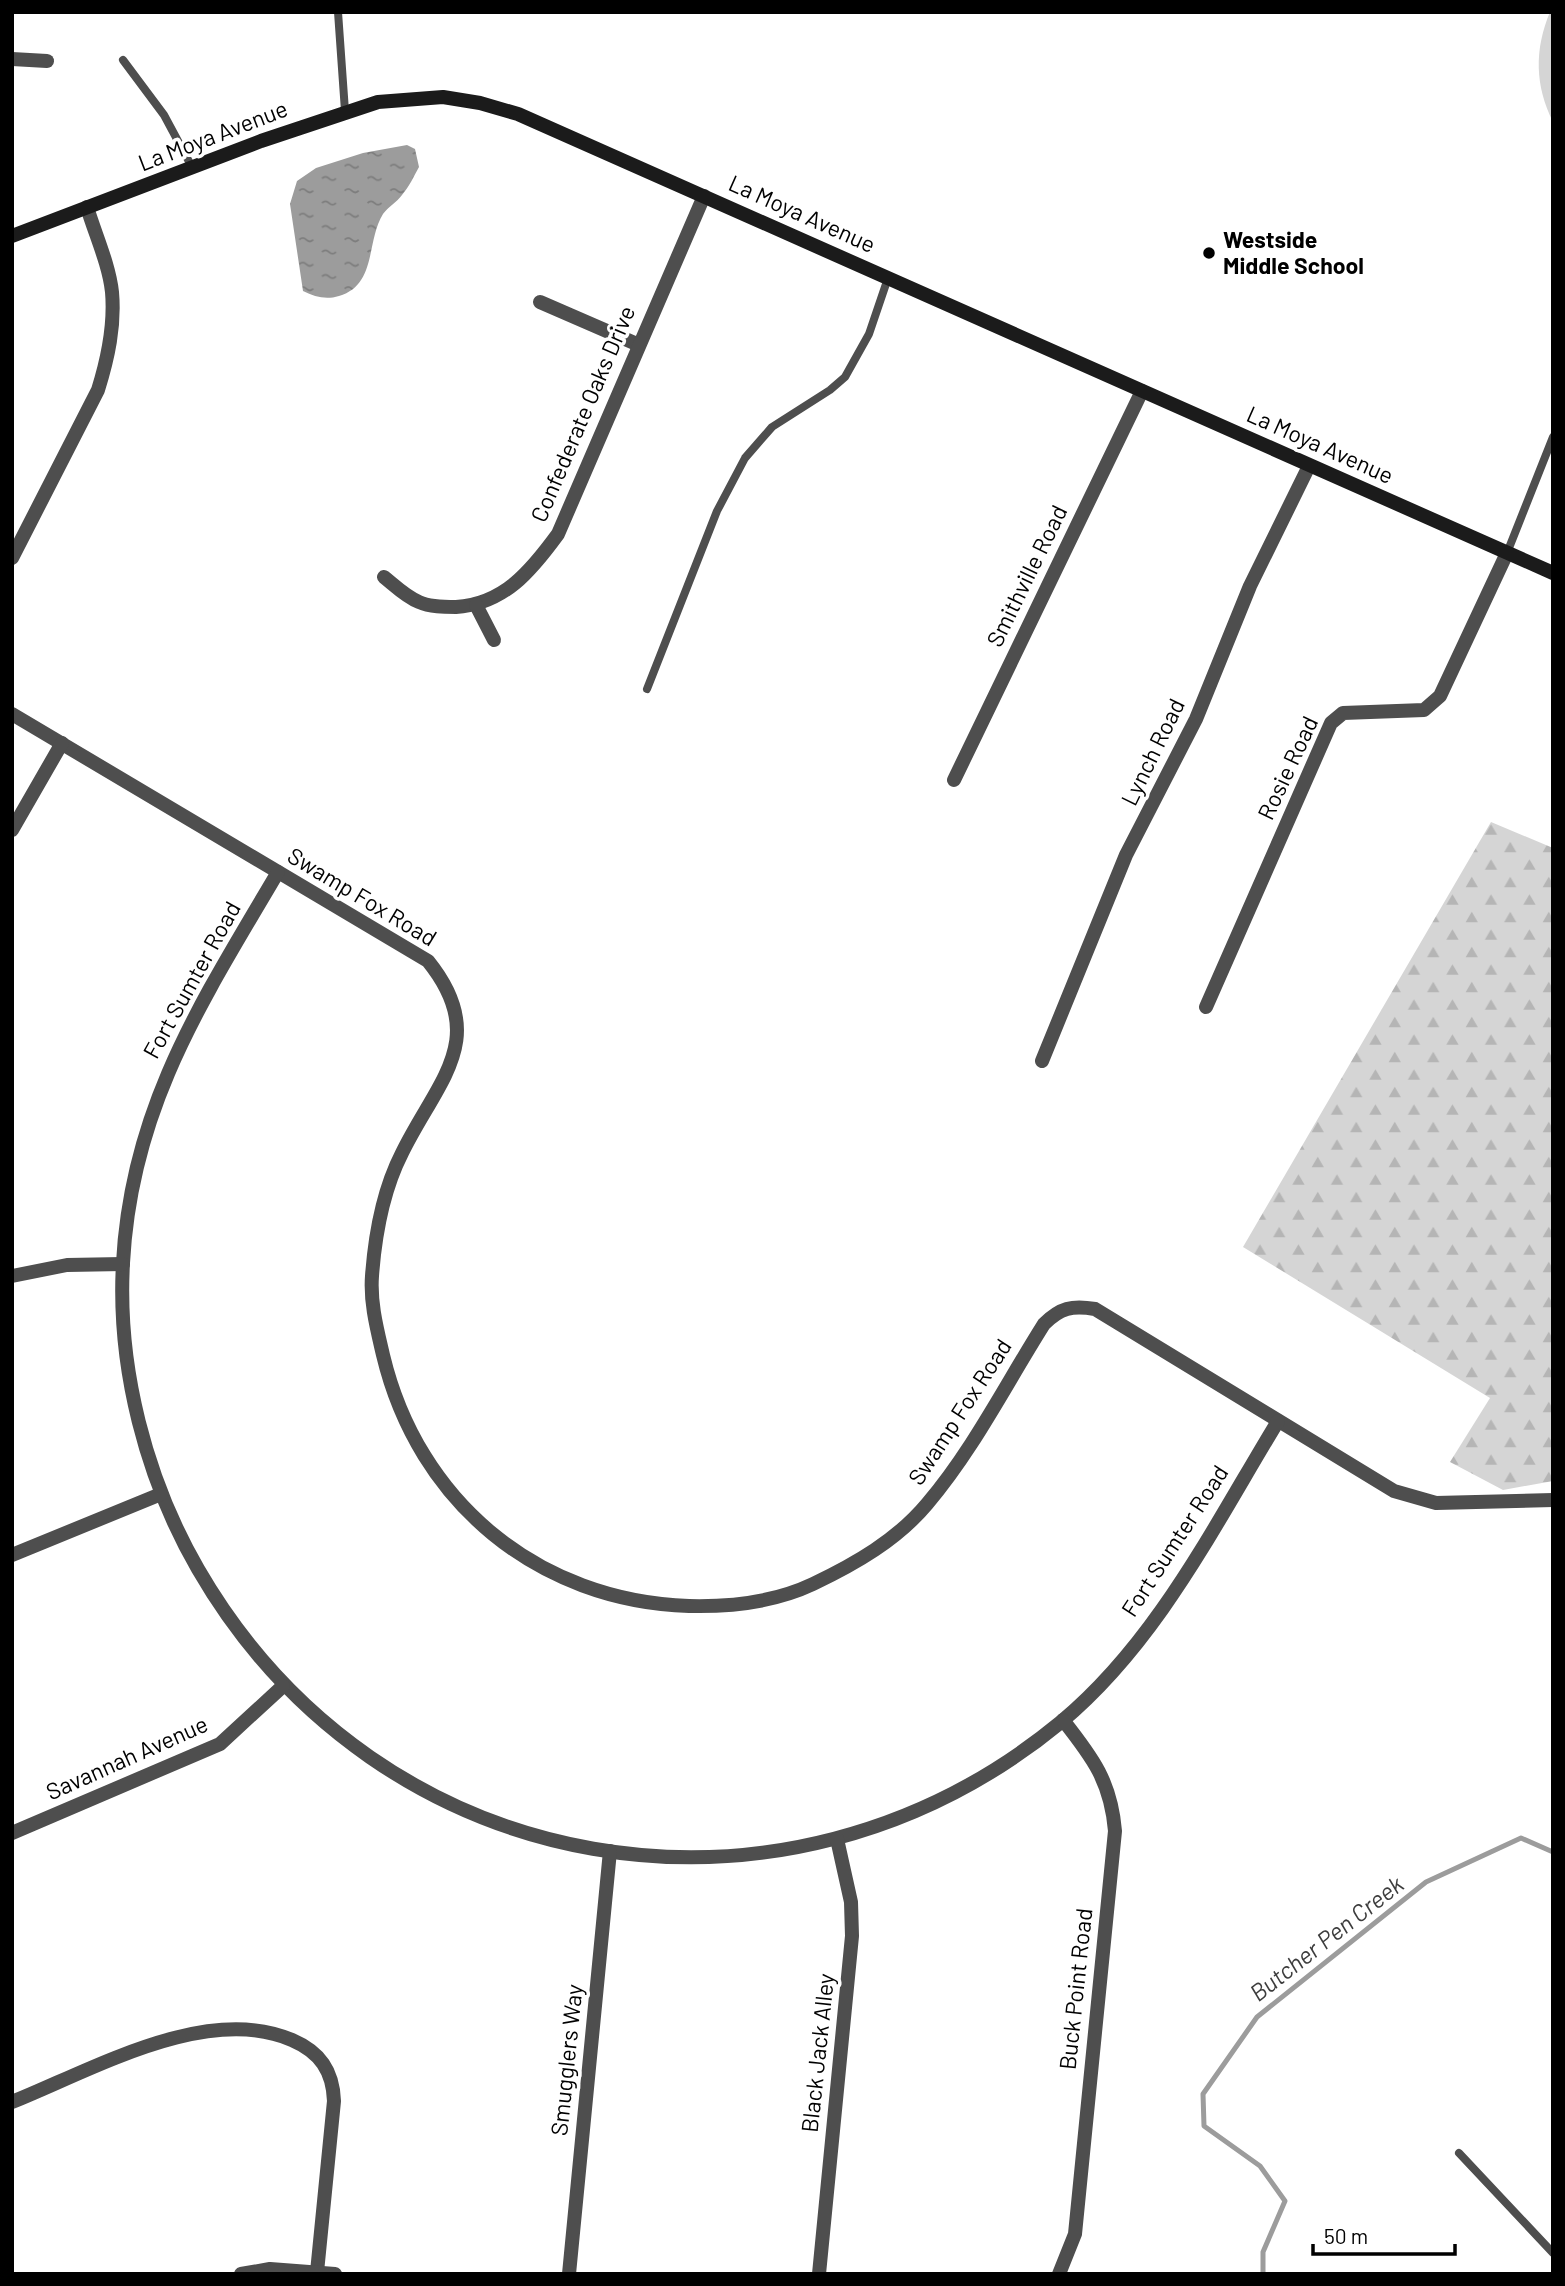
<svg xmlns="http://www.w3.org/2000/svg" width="1565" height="2286" font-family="Barlow,sans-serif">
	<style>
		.forest { fill: url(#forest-firs) }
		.garden { fill: #d5d5d5 }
		.water { fill: url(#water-ripples) }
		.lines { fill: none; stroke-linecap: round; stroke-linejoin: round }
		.stream { stroke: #9c9c9c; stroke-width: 5 }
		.lane { stroke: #4e4e4e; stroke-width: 8 }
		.street { stroke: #4e4e4e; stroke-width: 14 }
		.secondary { stroke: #1b1b1b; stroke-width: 14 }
		.poi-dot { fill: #000; stroke: #fff; stroke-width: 2.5 }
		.labels { text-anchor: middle; stroke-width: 7; stroke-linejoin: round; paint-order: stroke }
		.street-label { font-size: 23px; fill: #000; stroke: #fff }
		.poi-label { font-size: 23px; font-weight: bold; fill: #000; stroke: #fff; text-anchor: start }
		.water-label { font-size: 24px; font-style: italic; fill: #3d3d3d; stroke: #fff }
	</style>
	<defs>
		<pattern id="forest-firs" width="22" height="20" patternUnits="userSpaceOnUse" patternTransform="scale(1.75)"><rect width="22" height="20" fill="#d5d5d5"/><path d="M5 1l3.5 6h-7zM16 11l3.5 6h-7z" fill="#b5b5b5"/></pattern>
		<pattern id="water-ripples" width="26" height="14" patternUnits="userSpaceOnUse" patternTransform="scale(1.75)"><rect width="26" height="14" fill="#9c9c9c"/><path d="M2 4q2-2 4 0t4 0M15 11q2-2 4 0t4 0" fill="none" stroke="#7d7d7d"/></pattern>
	</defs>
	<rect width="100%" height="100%" fill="#fff"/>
	<polygon class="forest" points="1491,822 1553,848 1553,1481 1503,1490 1450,1462 1490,1398 1243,1247"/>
	<path class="garden" d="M1550,12H1553V122C1535,86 1534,50 1550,12Z"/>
	<path class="water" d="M407,145L415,149L419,167C414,176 409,187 402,195C397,202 388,207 383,214C366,241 377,285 339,296C326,300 315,297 303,291L290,204L297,181L316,168L363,153Z"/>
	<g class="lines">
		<polyline class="stream" points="1263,2274 1263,2252 1285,2201 1260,2166 1204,2126 1203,2094 1257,2017 1426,1882 1521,1838 1553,1852"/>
		<g class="lane">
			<polyline points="338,12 345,111"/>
			<polyline points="123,60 164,115 193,169"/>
			<polyline points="1507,553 1553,437"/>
			<polyline points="647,689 717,511 745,458 772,427 830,390 845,377 869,334 888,278"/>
			<polyline points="1459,2153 1553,2253"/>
		</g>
		<g class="street">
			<polyline points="12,59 47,61"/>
			<polyline points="540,302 639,345"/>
			<path d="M12,558L98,390C108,358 115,326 112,292C109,264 95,234 87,207"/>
			<path d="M384,577C394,585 406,597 419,602C430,607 444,607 456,607C504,604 531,571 558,534L704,196"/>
			<polyline points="476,605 494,640"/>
			<path d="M12,714L428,961C491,1039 437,1081 402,1153C383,1190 375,1235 372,1276C370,1303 377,1329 383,1355C418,1502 538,1601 689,1606C730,1607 775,1602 813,1584C855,1564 897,1540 927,1504C973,1450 1006,1384 1044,1324C1060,1308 1072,1305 1095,1309L1394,1491L1436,1503L1553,1500"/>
			<polyline points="954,780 1142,391"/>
			<polyline points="12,830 62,743"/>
			<path d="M278,872C202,1001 131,1108 123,1263C117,1368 146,1479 198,1569C379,1882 783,1951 1061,1722C1157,1642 1214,1526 1278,1421"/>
			<polyline points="1206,1007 1331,723 1343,713 1424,710 1440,696 1507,553"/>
			<polyline points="1042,1061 1126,855 1196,719 1250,586 1309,466"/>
			<polyline points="12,1276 67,1265 123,1264"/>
			<polyline points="12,1555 161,1494"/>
			<polyline points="12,1833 220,1744 283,1686"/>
			<path d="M12,2102C92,2070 207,2003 292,2040C320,2052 333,2071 334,2101L317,2272"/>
			<polyline points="241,2274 270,2269 335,2274"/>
			<polyline points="569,2274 610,1851"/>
			<polyline points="819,2274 852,1936 851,1902 837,1839"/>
			<path d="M1059,2274L1075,2234L1115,1831C1111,1782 1093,1758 1063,1720"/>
		</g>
		<polyline class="secondary" points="12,236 261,141 378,102 443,97 480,103 518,114 1553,573"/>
	</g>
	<circle class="poi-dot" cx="1209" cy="253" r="7"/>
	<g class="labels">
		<g class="street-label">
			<text transform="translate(213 136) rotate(-21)" y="8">La Moya Avenue</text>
			<text transform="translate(802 214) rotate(24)" y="8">La Moya Avenue</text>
			<text transform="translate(583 414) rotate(-67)" y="8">Confederate Oaks Drive</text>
			<text transform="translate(1320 445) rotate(24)" y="8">La Moya Avenue</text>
			<text transform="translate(1027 576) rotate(-64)" y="8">Smithville Road</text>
			<text transform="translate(1153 752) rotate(-64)" y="8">Lynch Road</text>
			<text transform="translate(1288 768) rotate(-65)" y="8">Rosie Road</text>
			<text transform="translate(362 897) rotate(31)" y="8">Swamp Fox Road</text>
			<text transform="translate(192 980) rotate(-61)" y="8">Fort Sumter Road</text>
			<text transform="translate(960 1412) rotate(-57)" y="8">Swamp Fox Road</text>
			<text transform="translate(1175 1541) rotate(-57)" y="8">Fort Sumter Road</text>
			<text transform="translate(127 1758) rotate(-24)" y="8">Savannah Avenue</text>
			<text transform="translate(1076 1989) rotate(-84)" y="8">Buck Point Road</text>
			<text transform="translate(818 2053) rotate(-84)" y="8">Black Jack Alley</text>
			<text transform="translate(567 2060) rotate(-84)" y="8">Smugglers Way</text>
		</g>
		<g class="poi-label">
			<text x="1223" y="248">Westside<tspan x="1223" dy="26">Middle School</tspan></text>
		</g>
		<g class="water-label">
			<text transform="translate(1327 1939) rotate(-38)" y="8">Butcher Pen Creek</text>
		</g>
	</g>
	<rect width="1565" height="2286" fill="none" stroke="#000000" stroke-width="28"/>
	<path d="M1313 2244v10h142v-10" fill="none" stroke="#000000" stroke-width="3.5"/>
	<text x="1324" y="2244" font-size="21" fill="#000000" stroke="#ffffff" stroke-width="5" paint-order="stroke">50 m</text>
</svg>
